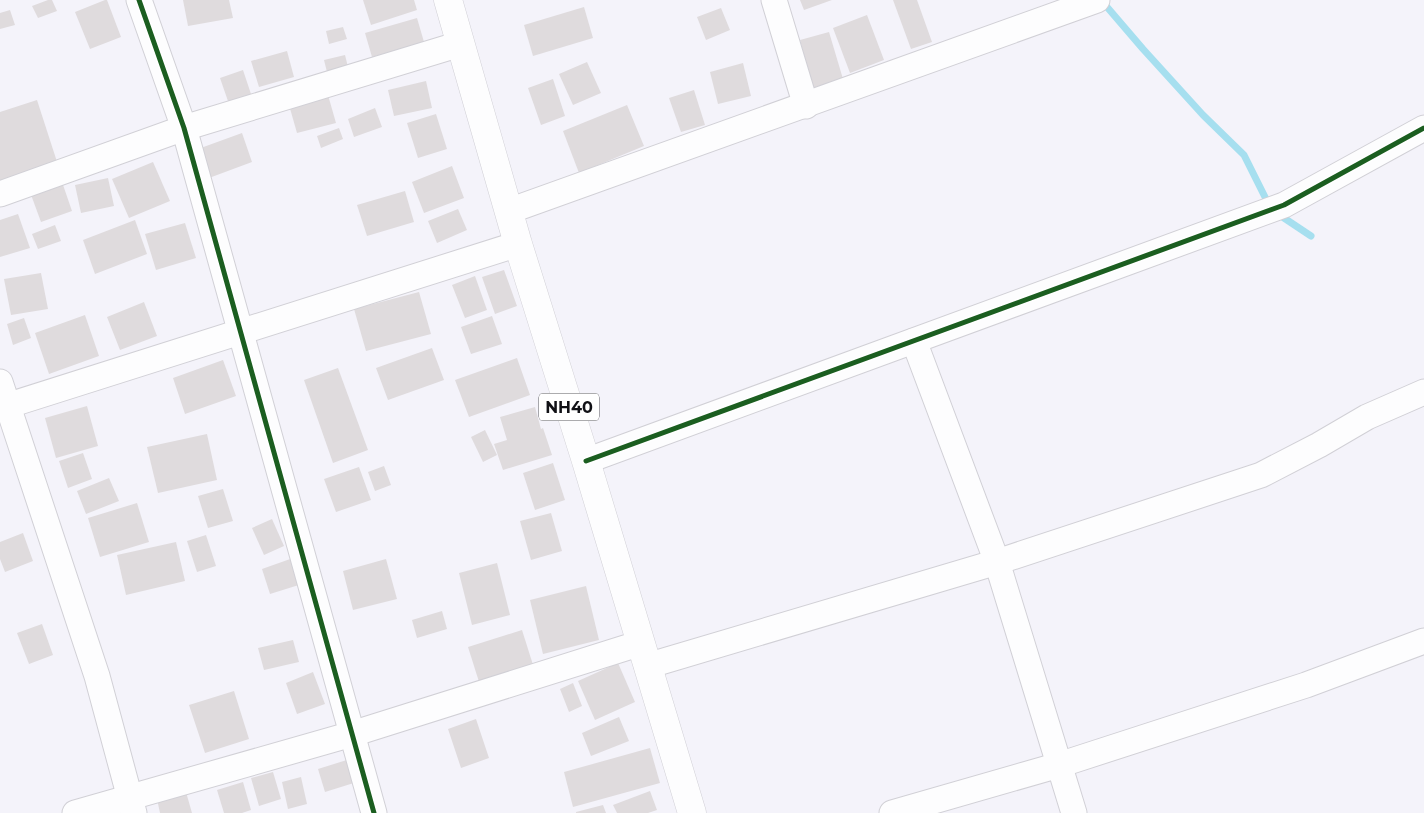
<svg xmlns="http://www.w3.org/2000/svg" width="1424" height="813" font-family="Montserrat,sans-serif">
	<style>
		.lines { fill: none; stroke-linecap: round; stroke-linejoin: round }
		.stream { stroke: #a6dfef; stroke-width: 7 }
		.building { fill: #dfdbdd }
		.minor-casing { stroke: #d1d0d6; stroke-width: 27 }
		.trunk-casing { stroke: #d1d0d6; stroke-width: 29 }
		.minor { stroke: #fdfdfe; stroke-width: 25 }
		.trunk { stroke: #fdfdfe; stroke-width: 28 }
		.cycleway-casing { stroke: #fff; stroke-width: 8 }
		.cycleway { stroke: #1b5e20; stroke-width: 5 }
		.labels { text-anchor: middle; stroke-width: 4; stroke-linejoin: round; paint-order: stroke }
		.shield { fill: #fff; stroke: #58585c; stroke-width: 1 }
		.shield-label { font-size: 16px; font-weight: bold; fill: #111116 }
	</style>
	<rect width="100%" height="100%" fill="#f4f3fa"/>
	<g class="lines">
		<g class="stream">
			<polyline points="1101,0 1143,49 1203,115 1244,155 1269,205"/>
			<polyline points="1278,214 1311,236"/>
		</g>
	</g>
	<g class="building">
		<polygon points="48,0 52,0 57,11 38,18 32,6"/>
		<polygon points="105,0 107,0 121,37 90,49 75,12"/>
		<polygon points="183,0 229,0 233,18 188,26"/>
		<polygon points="363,0 414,0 417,10 371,25"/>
		<polygon points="800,0 832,0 804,10"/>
		<polygon points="893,0 917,0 932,42 911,49"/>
		<polygon points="584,7 593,38 533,56 524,25"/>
		<polygon points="721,8 730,30 706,40 697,17"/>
		<polygon points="10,10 15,25 0,29 0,13"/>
		<polygon points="867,15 884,60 850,73 833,28"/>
		<polygon points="417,18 424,42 372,57 365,33"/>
		<polygon points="343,27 347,39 329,44 326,31"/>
		<polygon points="829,32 843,79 813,88 800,40"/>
		<polygon points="287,51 294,77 259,87 251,61"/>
		<polygon points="345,55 349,71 328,76 324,60"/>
		<polygon points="587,62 601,93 573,105 559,74"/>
		<polygon points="743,63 751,96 718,104 710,72"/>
		<polygon points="243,70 252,97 229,104 220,78"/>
		<polygon points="553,79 565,116 541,125 528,88"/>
		<polygon points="426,81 432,108 394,116 388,90"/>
		<polygon points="694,90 705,125 681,132 669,98"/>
		<polygon points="328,95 336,123 297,133 289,105"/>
		<polygon points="37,100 59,168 0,186 0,112"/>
		<polygon points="627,105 644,146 579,173 563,131"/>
		<polygon points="375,108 382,127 354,137 348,119"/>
		<polygon points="436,114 447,149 418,158 407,123"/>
		<polygon points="339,128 343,139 321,148 317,136"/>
		<polygon points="242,133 252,162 209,178 198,149"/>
		<polygon points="153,162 170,201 129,218 112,179"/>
		<polygon points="452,166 464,198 424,213 412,182"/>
		<polygon points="108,178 114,206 81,213 75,185"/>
		<polygon points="62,182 72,211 41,222 30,192"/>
		<polygon points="405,191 414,222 367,236 357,205"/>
		<polygon points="458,209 467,230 437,243 428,221"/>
		<polygon points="18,214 30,248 0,257 0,220"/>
		<polygon points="135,220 147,254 95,274 83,240"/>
		<polygon points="185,223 196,258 156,270 145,234"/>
		<polygon points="55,225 61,241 38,249 32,234"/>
		<polygon points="504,270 517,306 495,314 482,277"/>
		<polygon points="41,273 48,309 11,315 4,279"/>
		<polygon points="475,276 487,310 465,318 452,285"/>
		<polygon points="419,292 431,334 366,351 354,309"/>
		<polygon points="144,302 157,336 120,350 107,317"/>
		<polygon points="85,315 99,356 49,374 35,333"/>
		<polygon points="492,316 502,344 471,354 461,327"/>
		<polygon points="24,318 31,338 13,345 7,324"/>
		<polygon points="432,348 444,380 388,400 376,368"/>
		<polygon points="517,358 530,395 469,417 455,380"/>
		<polygon points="223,360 236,396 185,414 173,378"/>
		<polygon points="338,368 368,450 333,463 304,380"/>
		<polygon points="87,406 98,446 56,458 45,418"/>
		<polygon points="535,407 541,429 543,428 552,455 503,470 494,444 507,440 500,417"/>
		<polygon points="485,430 497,455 483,462 471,437"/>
		<polygon points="207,434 217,480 158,493 147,447"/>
		<polygon points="83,453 92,479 68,488 59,461"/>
		<polygon points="553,463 565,500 535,510 523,473"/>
		<polygon points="384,466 391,485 375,491 368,472"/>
		<polygon points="359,467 371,500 336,512 324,479"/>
		<polygon points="109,478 119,501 86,514 77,491"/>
		<polygon points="223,489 233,521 208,528 198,496"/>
		<polygon points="137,503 149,542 100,557 88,518"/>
		<polygon points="551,513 562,551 531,560 520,521"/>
		<polygon points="272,519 284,546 264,555 252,528"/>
		<polygon points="23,533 33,561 5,572 0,559 0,542"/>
		<polygon points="206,535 216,566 197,572 187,541"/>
		<polygon points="176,542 185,581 126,595 117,555"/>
		<polygon points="293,558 302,584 270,594 262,569"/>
		<polygon points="386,559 397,599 353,610 343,571"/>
		<polygon points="497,563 510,615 472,625 459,573"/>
		<polygon points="586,586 599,640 543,654 530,600"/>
		<polygon points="442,611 447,629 417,638 412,620"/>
		<polygon points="42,624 53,655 29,664 17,633"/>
		<polygon points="522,630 534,668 480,685 468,647"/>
		<polygon points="293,640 299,662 264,670 258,648"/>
		<polygon points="618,663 635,702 595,720 578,681"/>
		<polygon points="313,672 325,704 297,714 286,683"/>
		<polygon points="573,683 582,706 569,712 560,689"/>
		<polygon points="234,691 249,739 205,753 189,705"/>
		<polygon points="619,717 629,741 591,756 582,733"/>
		<polygon points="476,719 489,758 461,768 448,729"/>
		<polygon points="650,748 660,783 573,807 564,772"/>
		<polygon points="350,759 357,782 325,792 318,769"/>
		<polygon points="273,772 281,799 259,806 251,778"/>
		<polygon points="301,777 307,804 288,809 282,782"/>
		<polygon points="243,782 251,810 242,813 224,813 217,790"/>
		<polygon points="650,791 657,810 648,813 617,813 613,805"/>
		<polygon points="186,792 192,813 160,813 157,799"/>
		<polygon points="603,805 606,813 576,813 576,812"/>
	</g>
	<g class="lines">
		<g class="minor-casing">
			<g id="minor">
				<polyline points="139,0 184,128 374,813"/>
				<polyline points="774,0 806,106"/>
				<polyline points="0,194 184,128 460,44"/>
				<polyline points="509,211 1097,0"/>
				<polyline points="914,341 997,562 1074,813"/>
				<polyline points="0,382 97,676 134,813"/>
				<polyline points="0,408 518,244"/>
				<polyline points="586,461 1284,205 1424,128"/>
				<polyline points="647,666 997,562 1261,475 1319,445 1367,417 1424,392"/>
				<polyline points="75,813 352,734 641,643"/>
				<polyline points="892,813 1059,765 1306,685 1424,641"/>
			</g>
		</g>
		<g class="trunk-casing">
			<polyline id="trunk" points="448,0 518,244 586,461 692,813"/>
		</g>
		<use href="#minor" class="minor"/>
		<use href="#trunk" class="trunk"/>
		<g class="cycleway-casing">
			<g id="cycleway">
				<polyline points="139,0 184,128 374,813"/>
				<polyline points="586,461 1284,205 1424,128"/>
			</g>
		</g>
		<use href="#cycleway" class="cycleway"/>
	</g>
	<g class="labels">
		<rect class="shield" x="539" y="393.5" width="60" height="27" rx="4"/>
		<g class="shield-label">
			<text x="569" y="413">NH40</text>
		</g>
	</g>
</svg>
